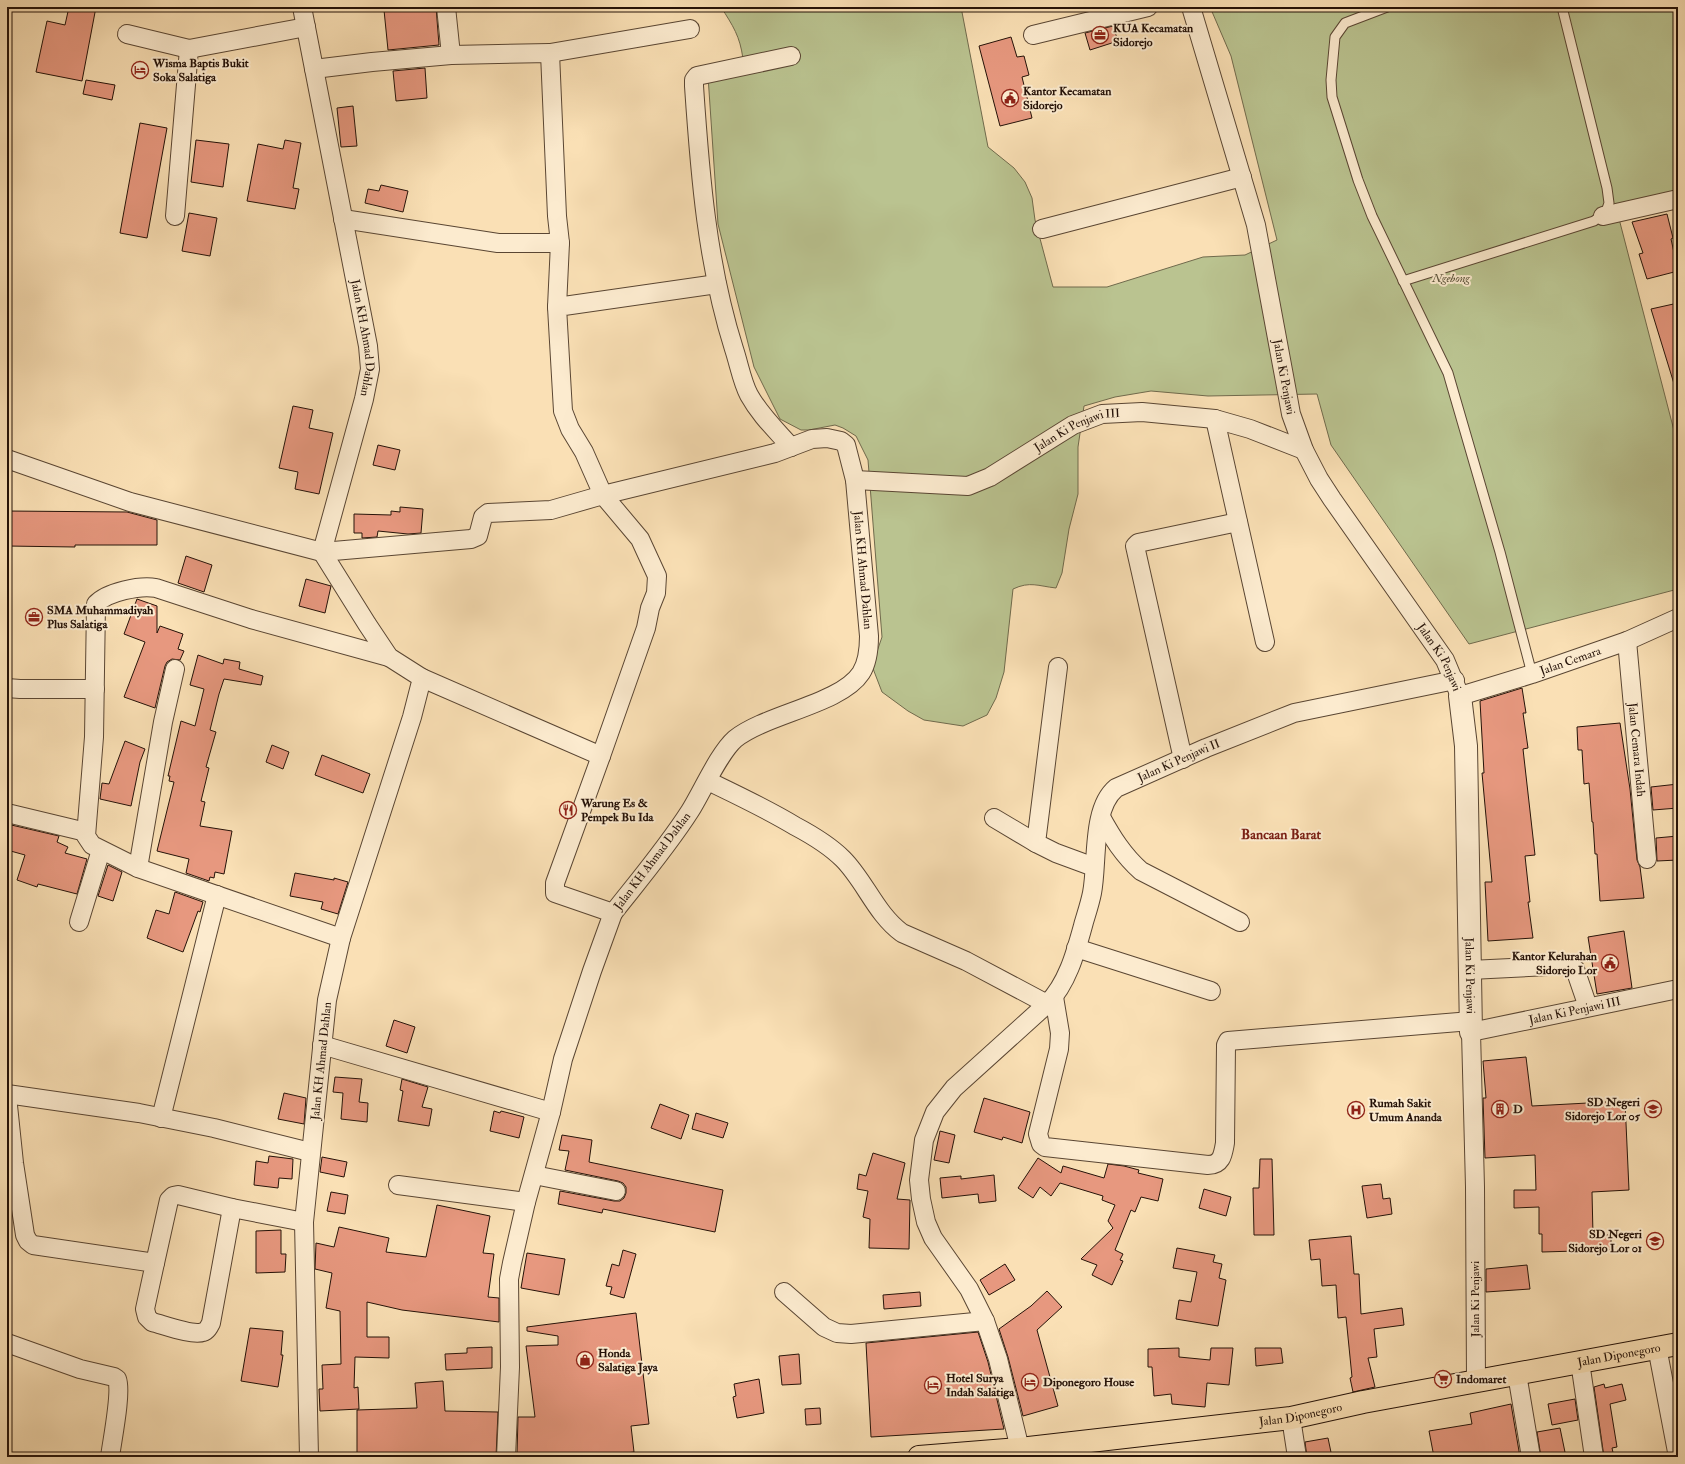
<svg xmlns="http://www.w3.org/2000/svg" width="1685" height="1464" font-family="'IM FELL Double Pica',serif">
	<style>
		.green { fill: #bac390; stroke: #706a4c }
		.building { fill: #e7987f; stroke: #251208 }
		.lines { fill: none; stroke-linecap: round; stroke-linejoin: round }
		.service-casing { stroke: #5a4633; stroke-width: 11 }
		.minor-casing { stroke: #5a4633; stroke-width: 20 }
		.tertiary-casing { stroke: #5a4633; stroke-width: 24 }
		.primary-casing { stroke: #251208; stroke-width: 24 }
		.service { stroke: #fcebcf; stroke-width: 9 }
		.minor { stroke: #fcebcf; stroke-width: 18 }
		.tertiary { stroke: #fcebcf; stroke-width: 22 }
		.primary { stroke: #fae0b5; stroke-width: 22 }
		.labels { text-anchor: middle; stroke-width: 4; stroke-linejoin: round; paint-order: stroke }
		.poi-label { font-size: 12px; font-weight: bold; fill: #251208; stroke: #fcebcf; text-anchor: start }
		.park-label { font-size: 12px; font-style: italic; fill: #595038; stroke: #fcebcf }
		.street-label { font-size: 12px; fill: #251208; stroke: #fcebcf }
		.quarter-label { font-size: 14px; font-weight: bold; fill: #7a1f14; stroke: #fcebcf }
	</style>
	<rect width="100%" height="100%" fill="#fae0b5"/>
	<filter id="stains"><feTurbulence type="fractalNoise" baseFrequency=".005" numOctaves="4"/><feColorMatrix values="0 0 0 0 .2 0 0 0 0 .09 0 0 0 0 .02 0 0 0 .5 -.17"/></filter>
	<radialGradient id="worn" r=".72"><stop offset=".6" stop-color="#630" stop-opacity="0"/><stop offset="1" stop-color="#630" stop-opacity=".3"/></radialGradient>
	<path class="green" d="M721,7H961L988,147L1014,168L1025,182L1032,198L1035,220L1053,287H1107L1203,257L1245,255L1277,240L1231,56L1210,7H1678V195L1617,211L1678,446V589L1469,644L1331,445L1317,394L1208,396L1151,391L1115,397L1084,406L1078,447V494L1069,529L1062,573L1056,588C1038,586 1030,581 1013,589L1004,672L996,698L987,715L963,726L924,720L908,711L882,692L872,666L882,637L868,460L856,436L843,428L835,425L809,430H801L780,419L754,367L718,224L708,76L743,59C740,36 733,26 721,7Z"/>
	<g class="building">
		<polygon points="69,7 96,7 82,81 36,72 47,21 65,25"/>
		<polygon points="436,7 439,45 388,50 384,10"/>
		<polygon points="1113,26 1118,41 1090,50 1085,33"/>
		<polygon points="1011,37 1017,57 1024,56 1029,75 1022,77 1032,118 1000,126 979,46"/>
		<polygon points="425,68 427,98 396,101 393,71"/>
		<polygon points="86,80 115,85 112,100 83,94"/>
		<polygon points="353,106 357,146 341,147 337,108"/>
		<polygon points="140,123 167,128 147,238 120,233"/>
		<polygon points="196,140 229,144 223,187 191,182"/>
		<polygon points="285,140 301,143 293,188 299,189 295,209 247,201 258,144 283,149"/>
		<polygon points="381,185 408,191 403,212 365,203 368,189 379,191"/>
		<polygon points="189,213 217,218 210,256 182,251"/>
		<polygon points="1667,214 1673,238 1671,239 1678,271 1647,279 1639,254 1643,253 1632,222"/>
		<polygon points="1678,303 1678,387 1675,387 1651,309"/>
		<polygon points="293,406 313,410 309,428 333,433 319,494 295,489 298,472 279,468"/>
		<polygon points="378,445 400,450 395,470 373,465"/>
		<polygon points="400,507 423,509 421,533 408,534 378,531 377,537 362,538 362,533 354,533 354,514 391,515 391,511 400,512"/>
		<polygon points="7,511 127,512 157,520 157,545 75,545 75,547 7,546"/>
		<polygon points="186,556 212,565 204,592 178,583"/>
		<polygon points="306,579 331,586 325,613 299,606"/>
		<polygon points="137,599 157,606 157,633 160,626 183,634 178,649 184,651 180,660 172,659 167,662 165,666 155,708 124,697 145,642 124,634"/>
		<polygon points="198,655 223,664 224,659 240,662 239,669 263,676 261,685 224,679 219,694 210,730 216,732 206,767 209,768 201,801 205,802 200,826 232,831 224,874 215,872 214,878 210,877 209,881 186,873 189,859 157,851 174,782 169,781 170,776 168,776 181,721 195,726 204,689 190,685"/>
		<polygon points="1522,688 1526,713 1523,713 1528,748 1523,749 1535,855 1525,856 1530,902 1528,902 1533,938 1488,941 1485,882 1492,882 1482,773 1484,773 1480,701"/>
		<polygon points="1620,723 1630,789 1637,860 1640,867 1644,898 1600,901 1597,854 1595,854 1593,822 1592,822 1589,783 1584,784 1582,750 1578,750 1577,727"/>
		<polygon points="125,741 145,749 140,762 131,806 100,799 102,783 109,784"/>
		<polygon points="272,745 289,752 283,769 266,762"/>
		<polygon points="322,755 370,774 363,793 315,775"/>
		<polygon points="1678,784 1678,808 1653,810 1651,787"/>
		<polygon points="7,824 59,836 57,842 68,847 65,853 87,859 77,894 38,884 37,887 17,880 25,855 7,850"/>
		<polygon points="1678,836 1678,860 1657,861 1656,838"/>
		<polygon points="108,865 122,872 113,901 98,896"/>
		<polygon points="295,873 334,880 334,878 348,882 338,914 321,909 323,902 290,896"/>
		<polygon points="175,892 203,902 200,912 198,911 183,952 147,938 156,910 169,914"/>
		<polygon points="1624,931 1632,988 1597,994 1588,937"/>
		<polygon points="394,1020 415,1027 407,1053 386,1046"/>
		<polygon points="1526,1057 1532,1106 1625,1101 1629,1190 1592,1192 1593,1235 1611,1235 1611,1250 1542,1252 1542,1234 1539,1234 1539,1207 1514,1208 1514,1190 1536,1190 1535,1155 1485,1158 1483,1098 1486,1098 1483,1061"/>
		<polygon points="335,1077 362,1079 359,1102 368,1103 367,1122 341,1119 343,1093 333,1092"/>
		<polygon points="402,1079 428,1087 422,1107 432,1109 429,1126 398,1121 403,1091 400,1090"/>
		<polygon points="284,1093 306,1098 304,1124 278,1119"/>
		<polygon points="984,1098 1030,1112 1022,1143 1003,1137 1002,1140 974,1132"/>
		<polygon points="660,1104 689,1115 681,1139 651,1128"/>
		<polygon points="494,1111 500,1113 501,1111 524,1117 519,1138 490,1131"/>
		<polygon points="696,1113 728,1123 723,1138 692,1129"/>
		<polygon points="940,1131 955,1135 949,1163 934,1160"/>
		<polygon points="562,1135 592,1140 589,1162 723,1190 715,1232 603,1209 602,1213 558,1204 560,1191 614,1201 620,1201 624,1198 626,1193 626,1187 623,1183 618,1181 565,1170 569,1151 559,1150"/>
		<polygon points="873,1153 905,1163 897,1199 910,1200 909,1249 869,1248 870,1219 863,1217 868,1191 857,1189 859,1174 866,1176"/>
		<polygon points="269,1156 293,1159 292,1179 279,1178 278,1188 254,1185 256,1161 268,1163"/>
		<polygon points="322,1157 347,1162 344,1177 320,1172"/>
		<polygon points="1038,1158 1061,1173 1063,1166 1104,1178 1108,1164 1124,1166 1139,1170 1138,1173 1163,1179 1158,1201 1141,1197 1135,1212 1131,1210 1115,1250 1123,1254 1120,1260 1123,1261 1112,1285 1092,1275 1097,1265 1081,1259 1113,1228 1108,1221 1115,1205 1102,1200 1103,1196 1060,1183 1051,1196 1040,1187 1033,1198 1018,1188"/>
		<polygon points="1260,1159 1272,1159 1274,1235 1254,1235 1253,1188 1259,1188"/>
		<polygon points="994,1175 996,1201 979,1203 978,1194 942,1198 940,1178 961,1176 961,1179"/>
		<polygon points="1381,1184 1383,1199 1390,1198 1392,1214 1367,1218 1362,1186"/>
		<polygon points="1204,1189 1231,1197 1226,1216 1199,1208"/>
		<polygon points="331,1192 348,1195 345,1214 327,1211"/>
		<polygon points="437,1205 490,1216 483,1253 494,1254 488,1297 499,1298 499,1322 402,1310 367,1302 367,1337 389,1337 389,1358 355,1357 354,1388 358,1387 359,1409 320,1411 319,1389 323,1389 322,1365 341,1364 340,1311 326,1308 332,1273 315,1269 316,1243 334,1247 339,1227 389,1238 386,1252 426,1257"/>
		<polygon points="281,1230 281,1254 286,1254 285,1272 256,1273 256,1231"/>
		<polygon points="1351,1236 1354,1274 1359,1274 1361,1314 1402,1308 1404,1325 1374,1329 1377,1357 1368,1358 1375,1387 1353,1392 1350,1378 1352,1377 1346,1317 1338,1318 1336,1285 1322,1286 1320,1259 1311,1260 1309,1240"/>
		<polygon points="1177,1248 1215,1255 1213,1262 1222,1264 1219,1278 1226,1280 1218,1326 1176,1319 1179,1300 1191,1302 1197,1272 1173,1268"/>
		<polygon points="623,1250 636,1254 624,1298 610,1294 612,1287 606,1286 612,1264 619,1266"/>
		<polygon points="527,1253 565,1259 559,1295 521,1288"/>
		<polygon points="1005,1264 1015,1280 989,1295 980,1280"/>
		<polygon points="1527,1265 1530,1289 1486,1292 1486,1269"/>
		<polygon points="1047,1291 1062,1307 1037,1330 1058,1406 1023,1416 1008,1357 999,1329 1031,1306"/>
		<polygon points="920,1292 921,1306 884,1309 883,1295"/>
		<polygon points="636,1313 649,1424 631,1426 634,1452 592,1457 517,1455 518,1417 535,1417 526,1346 558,1345 558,1336 527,1331 527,1327"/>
		<polygon points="250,1328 283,1331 281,1355 283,1355 278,1387 241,1381"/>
		<polygon points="978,1332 988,1362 1004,1429 871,1437 866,1343"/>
		<polygon points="492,1347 492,1368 446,1370 445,1354 467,1353 467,1348"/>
		<polygon points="1179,1348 1179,1357 1210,1360 1211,1348 1233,1348 1229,1385 1207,1383 1205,1407 1172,1404 1171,1394 1154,1396 1152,1367 1148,1367 1148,1349"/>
		<polygon points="1255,1348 1281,1348 1283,1363 1256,1366"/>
		<polygon points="799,1354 801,1384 782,1385 779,1356"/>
		<polygon points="759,1379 764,1413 737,1418 733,1397 736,1396 734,1384"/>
		<polygon points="443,1381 445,1411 498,1412 496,1457 357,1457 357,1410 417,1408 415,1383"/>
		<polygon points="1604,1384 1605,1388 1622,1384 1626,1400 1610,1404 1617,1447 1612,1448 1614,1457 1604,1457 1594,1387"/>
		<polygon points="1575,1399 1578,1420 1552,1425 1548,1404"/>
		<polygon points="1511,1404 1520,1457 1434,1457 1429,1431 1472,1424 1470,1413"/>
		<polygon points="820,1408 821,1424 806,1425 805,1409"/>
		<polygon points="1560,1428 1566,1457 1541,1457 1537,1432"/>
		<polygon points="1328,1438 1332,1457 1307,1457 1305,1442"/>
	</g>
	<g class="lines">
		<g class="service-casing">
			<g id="service">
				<polyline points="1387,7 1345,23 1335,37 1331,80 1332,97 1358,180 1372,216 1448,373 1500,552 1532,674"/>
				<polyline points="1403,281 1594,221 1606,212 1609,203 1607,188 1562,7"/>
			</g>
		</g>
		<g class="minor-casing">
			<g id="minor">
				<path id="s1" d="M302,7L368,346L370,369L364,399L322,552L367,624L389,657L422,678L412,717L341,938L327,1000L304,1222L309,1457"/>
				<polyline points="446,7 451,55"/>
				<path id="s2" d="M1191,7L1256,225L1287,392L1291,414L1304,450L1319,479L1332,499L1445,660L1460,696L1532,674L1627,641L1678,618"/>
				<polyline points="127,34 189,49"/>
				<polyline points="1033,35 1148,7"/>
				<polyline points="550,53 690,29"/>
				<path d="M791,56L697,76L694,80V86C700,175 707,264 734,349C739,364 742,382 749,395C760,415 776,430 791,447"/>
				<polyline points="314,69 372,62 451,55 550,53 557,216 560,243 557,307"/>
				<polyline points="175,216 189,49 306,27"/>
				<polyline points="1603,216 1678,199"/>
				<polyline points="343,219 498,243 560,243"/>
				<polyline points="1042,229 1242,177"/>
				<polyline points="1215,419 1265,642"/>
				<path id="s3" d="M7,459L130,502L322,552L471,539L478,536L483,517L488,513L551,510L603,495L775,453L812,439L827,438L841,441L846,445L855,480L869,636C869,649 868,662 861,673C841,704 766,714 735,739C719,753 702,792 690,811C667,847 639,880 613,913L555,893V883L601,756"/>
				<path id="s4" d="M855,480L968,486L990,477L1073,425L1102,414L1142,412L1215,419L1250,429L1304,450"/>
				<path id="s5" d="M1627,641L1647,859"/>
				<polyline points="1058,667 1036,843 1056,853 1094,867"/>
				<polyline points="422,678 601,756 646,628 650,608 656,593 657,576 640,539 603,495 584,452 570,429 563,411 557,307 717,284"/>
				<polyline points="7,688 20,689 95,689"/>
				<polyline points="1183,759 1135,546 1138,543 1238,522"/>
				<path d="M708,781C737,795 767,809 795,826C812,835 829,845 843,859C865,881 876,914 902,933L966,961L1047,1004"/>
				<polyline points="7,813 86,832"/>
				<path d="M1101,817C1112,837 1123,855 1141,871L1240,922"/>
				<polyline points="994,818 1036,843"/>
				<polyline points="138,868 163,722 175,669"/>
				<polyline points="79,922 101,850"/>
				<path d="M341,938L138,868L92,845L86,836L94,737L96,604C107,592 140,585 156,588L251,619L389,657"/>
				<polyline points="1076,948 1211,991"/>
				<polyline points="1470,970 1568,965 1575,969 1588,1007"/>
				<path d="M1054,997L1060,1033L1059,1049L1038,1134L1041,1144L1045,1147L1208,1165C1222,1165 1223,1154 1225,1143L1226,1045L1228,1041L1471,1021"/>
				<polyline points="322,1045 551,1112"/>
				<polyline points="7,1094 139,1113 214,1128 310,1152"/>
				<path d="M7,1096L14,1163L25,1235L28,1241L33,1245L155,1263L145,1309L147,1317L152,1322C164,1325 193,1336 203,1332C207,1331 209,1327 211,1323L232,1208L304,1222"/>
				<polyline points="161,1118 217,895"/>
				<polyline points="534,1175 616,1191"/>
				<polyline points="398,1185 526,1202"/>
				<polyline points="155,1263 169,1200 173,1196 178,1195 232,1208"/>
				<polyline points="784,1292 824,1327 837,1333 851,1334 985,1321"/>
				<path d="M7,1343L80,1369L114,1377L117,1379C122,1392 112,1441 110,1457"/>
				<polyline points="1657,1347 1678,1457"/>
				<polyline points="1580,1362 1594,1457"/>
				<polyline points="1517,1374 1531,1457"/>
				<path id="s6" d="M1476,1382L1475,1187L1471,1032L1678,989"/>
				<polyline points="1291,1418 1297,1457"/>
				<path id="s7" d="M1020,1449L998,1359L985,1321L969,1289L933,1238L926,1222L921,1199L919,1180L924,1140L935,1112L954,1088L1047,1004C1068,983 1076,951 1084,922C1087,912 1090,903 1092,893C1098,863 1091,809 1116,788L1206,748L1294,713L1455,680"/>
				<polyline points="506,1457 510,1367 509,1279 512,1263 526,1202 551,1112 563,1059 592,971 613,913"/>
			</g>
		</g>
		<g class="tertiary-casing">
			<g id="tertiary">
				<path id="s8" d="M1460,696L1466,746L1471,1032"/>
			</g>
		</g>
		<g class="primary-casing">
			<g id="primary">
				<path id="s9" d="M919,1457L1020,1449L1291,1418L1363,1402L1678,1344"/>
			</g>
		</g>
		<use href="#service" class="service"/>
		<use href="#minor" class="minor"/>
		<use href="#tertiary" class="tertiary"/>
		<use href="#primary" class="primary"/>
	</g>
	<defs>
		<g id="office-ring" transform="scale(0.9)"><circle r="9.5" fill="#fcebcf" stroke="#8f2418" stroke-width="1.5"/><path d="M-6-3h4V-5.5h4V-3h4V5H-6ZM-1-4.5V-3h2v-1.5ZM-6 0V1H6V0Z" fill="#8f2418"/></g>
		<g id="hotel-ring" transform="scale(0.9)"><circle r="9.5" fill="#fcebcf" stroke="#8f2418" stroke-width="1.5"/><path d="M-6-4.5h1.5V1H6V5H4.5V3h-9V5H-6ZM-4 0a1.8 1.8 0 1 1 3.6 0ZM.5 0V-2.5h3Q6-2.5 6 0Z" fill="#8f2418"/></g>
		<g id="civic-ring" transform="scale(0.9)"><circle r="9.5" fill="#fcebcf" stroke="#8f2418" stroke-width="1.5"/><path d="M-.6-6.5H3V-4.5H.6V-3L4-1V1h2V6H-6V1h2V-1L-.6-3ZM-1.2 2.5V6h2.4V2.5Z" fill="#8f2418"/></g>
		<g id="restaurant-ring" transform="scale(0.9)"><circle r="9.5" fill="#fcebcf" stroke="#8f2418" stroke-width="1.5"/><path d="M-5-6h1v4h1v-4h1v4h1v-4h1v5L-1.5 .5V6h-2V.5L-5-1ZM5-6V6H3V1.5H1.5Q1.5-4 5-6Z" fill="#8f2418"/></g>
		<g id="building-ring" transform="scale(0.9)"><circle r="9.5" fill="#fcebcf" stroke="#8f2418" stroke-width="1.5"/><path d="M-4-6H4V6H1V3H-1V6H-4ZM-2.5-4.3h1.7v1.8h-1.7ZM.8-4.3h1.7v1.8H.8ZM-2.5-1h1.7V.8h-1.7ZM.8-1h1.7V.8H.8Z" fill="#8f2418"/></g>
		<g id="school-ring" transform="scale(0.9)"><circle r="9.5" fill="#fcebcf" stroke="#8f2418" stroke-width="1.5"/><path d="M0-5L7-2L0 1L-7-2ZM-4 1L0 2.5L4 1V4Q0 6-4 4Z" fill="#8f2418"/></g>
		<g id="hospital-ring" transform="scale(0.9)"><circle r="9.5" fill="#fcebcf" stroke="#8f2418" stroke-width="1.5"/><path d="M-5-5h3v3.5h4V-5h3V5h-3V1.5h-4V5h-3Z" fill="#8f2418"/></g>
		<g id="shop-ring" transform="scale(0.9)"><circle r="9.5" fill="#fcebcf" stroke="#8f2418" stroke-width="1.5"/><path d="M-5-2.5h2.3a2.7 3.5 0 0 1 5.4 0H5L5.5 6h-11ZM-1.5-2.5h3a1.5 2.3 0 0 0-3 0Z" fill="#8f2418"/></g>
		<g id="supermarket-ring" transform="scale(0.9)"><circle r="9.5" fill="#fcebcf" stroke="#8f2418" stroke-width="1.5"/><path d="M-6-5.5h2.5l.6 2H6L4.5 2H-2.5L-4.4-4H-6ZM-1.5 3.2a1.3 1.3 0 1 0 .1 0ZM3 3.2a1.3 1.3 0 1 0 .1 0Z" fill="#8f2418"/></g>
	</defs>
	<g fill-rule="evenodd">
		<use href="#office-ring" x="1100" y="35"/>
		<use href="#hotel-ring" x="140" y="70"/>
		<use href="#civic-ring" x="1010" y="98"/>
		<use href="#office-ring" x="34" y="617"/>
		<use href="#restaurant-ring" x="568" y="810"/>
		<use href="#civic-ring" x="1610" y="963"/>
		<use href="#building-ring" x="1500" y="1109"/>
		<use href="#school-ring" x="1653" y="1109"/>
		<use href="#hospital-ring" x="1356" y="1110"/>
		<use href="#school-ring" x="1655" y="1241"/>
		<use href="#shop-ring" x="585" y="1360"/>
		<use href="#supermarket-ring" x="1443" y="1379"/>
		<use href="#hotel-ring" x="1030" y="1382"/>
		<use href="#hotel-ring" x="933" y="1385"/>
	</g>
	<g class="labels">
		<g class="poi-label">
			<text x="1113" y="32">KUA Kecamatan<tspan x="1113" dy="14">Sidorejo</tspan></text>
			<text x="153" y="67">Wisma Baptis Bukit<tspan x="153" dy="14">Soka Salatiga</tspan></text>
			<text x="1023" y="95">Kantor Kecamatan<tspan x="1023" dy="14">Sidorejo</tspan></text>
			<text x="47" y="614">SMA Muhammadiyah<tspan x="47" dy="14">Plus Salatiga</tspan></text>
			<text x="581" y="807">Warung Es &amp;<tspan x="581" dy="14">Pempek Bu Ida</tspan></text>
			<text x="1597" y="960" text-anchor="end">Kantor Kelurahan<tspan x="1597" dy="14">Sidorejo Lor</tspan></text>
			<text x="1640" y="1106" text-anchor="end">SD Negeri<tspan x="1640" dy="14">Sidorejo Lor 05</tspan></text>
			<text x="1369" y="1107">Rumah Sakit<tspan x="1369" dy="14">Umum Ananda</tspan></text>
			<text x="1513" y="1113">D</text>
			<text x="1642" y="1238" text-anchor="end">SD Negeri<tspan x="1642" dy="14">Sidorejo Lor 01</tspan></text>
			<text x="598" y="1357">Honda<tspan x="598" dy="14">Salatiga Jaya</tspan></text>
			<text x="946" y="1382">Hotel Surya<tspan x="946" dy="14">Indah Salatiga</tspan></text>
			<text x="1456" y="1383">Indomaret</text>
			<text x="1043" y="1386">Diponegoro House</text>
		</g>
		<g class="park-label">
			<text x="1451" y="282">Ngebong</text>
		</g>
		<g class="street-label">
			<text dy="4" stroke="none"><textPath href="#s1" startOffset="337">Jalan KH Ahmad Dahlan</textPath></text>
			<text dy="4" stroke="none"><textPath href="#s2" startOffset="382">Jalan Ki Penjawi</textPath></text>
			<text dy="4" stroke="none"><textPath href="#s4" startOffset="237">Jalan Ki Penjawi III</textPath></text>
			<text dy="4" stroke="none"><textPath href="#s3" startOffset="1008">Jalan KH Ahmad Dahlan</textPath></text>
			<text dy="4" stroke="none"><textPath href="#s2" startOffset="706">Jalan Ki Penjawi</textPath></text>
			<text dy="4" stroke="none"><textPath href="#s2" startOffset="866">Jalan Cemara</textPath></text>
			<text dy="4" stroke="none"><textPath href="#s5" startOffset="109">Jalan Cemara Indah</textPath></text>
			<text dy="4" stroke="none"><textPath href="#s7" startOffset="817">Jalan Ki Penjawi II</textPath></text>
			<text transform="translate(652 861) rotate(-53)" y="4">Jalan KH Ahmad Dahlan</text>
			<text dy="4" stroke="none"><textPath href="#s8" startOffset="280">Jalan Ki Penjawi</textPath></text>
			<text dy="4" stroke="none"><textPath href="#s6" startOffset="456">Jalan Ki Penjawi III</textPath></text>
			<text transform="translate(321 1061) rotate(-84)" y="4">Jalan KH Ahmad Dahlan</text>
			<text transform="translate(1475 1299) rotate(-90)" y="4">Jalan Ki Penjawi</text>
			<text dy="4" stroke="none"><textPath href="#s9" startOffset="708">Jalan Diponegoro</textPath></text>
			<text dy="4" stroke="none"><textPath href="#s9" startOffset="384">Jalan Diponegoro</textPath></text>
		</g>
		<g class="quarter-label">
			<text x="1281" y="839">Bancaan Barat</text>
		</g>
	</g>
	<rect width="1685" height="1464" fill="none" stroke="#fae0b5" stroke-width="24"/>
	<rect x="8" y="8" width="1669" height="1448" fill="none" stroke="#251208" stroke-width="2"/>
	<rect x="12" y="12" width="1661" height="1440" fill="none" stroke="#251208"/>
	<rect width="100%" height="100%" filter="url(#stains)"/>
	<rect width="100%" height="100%" fill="url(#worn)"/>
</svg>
